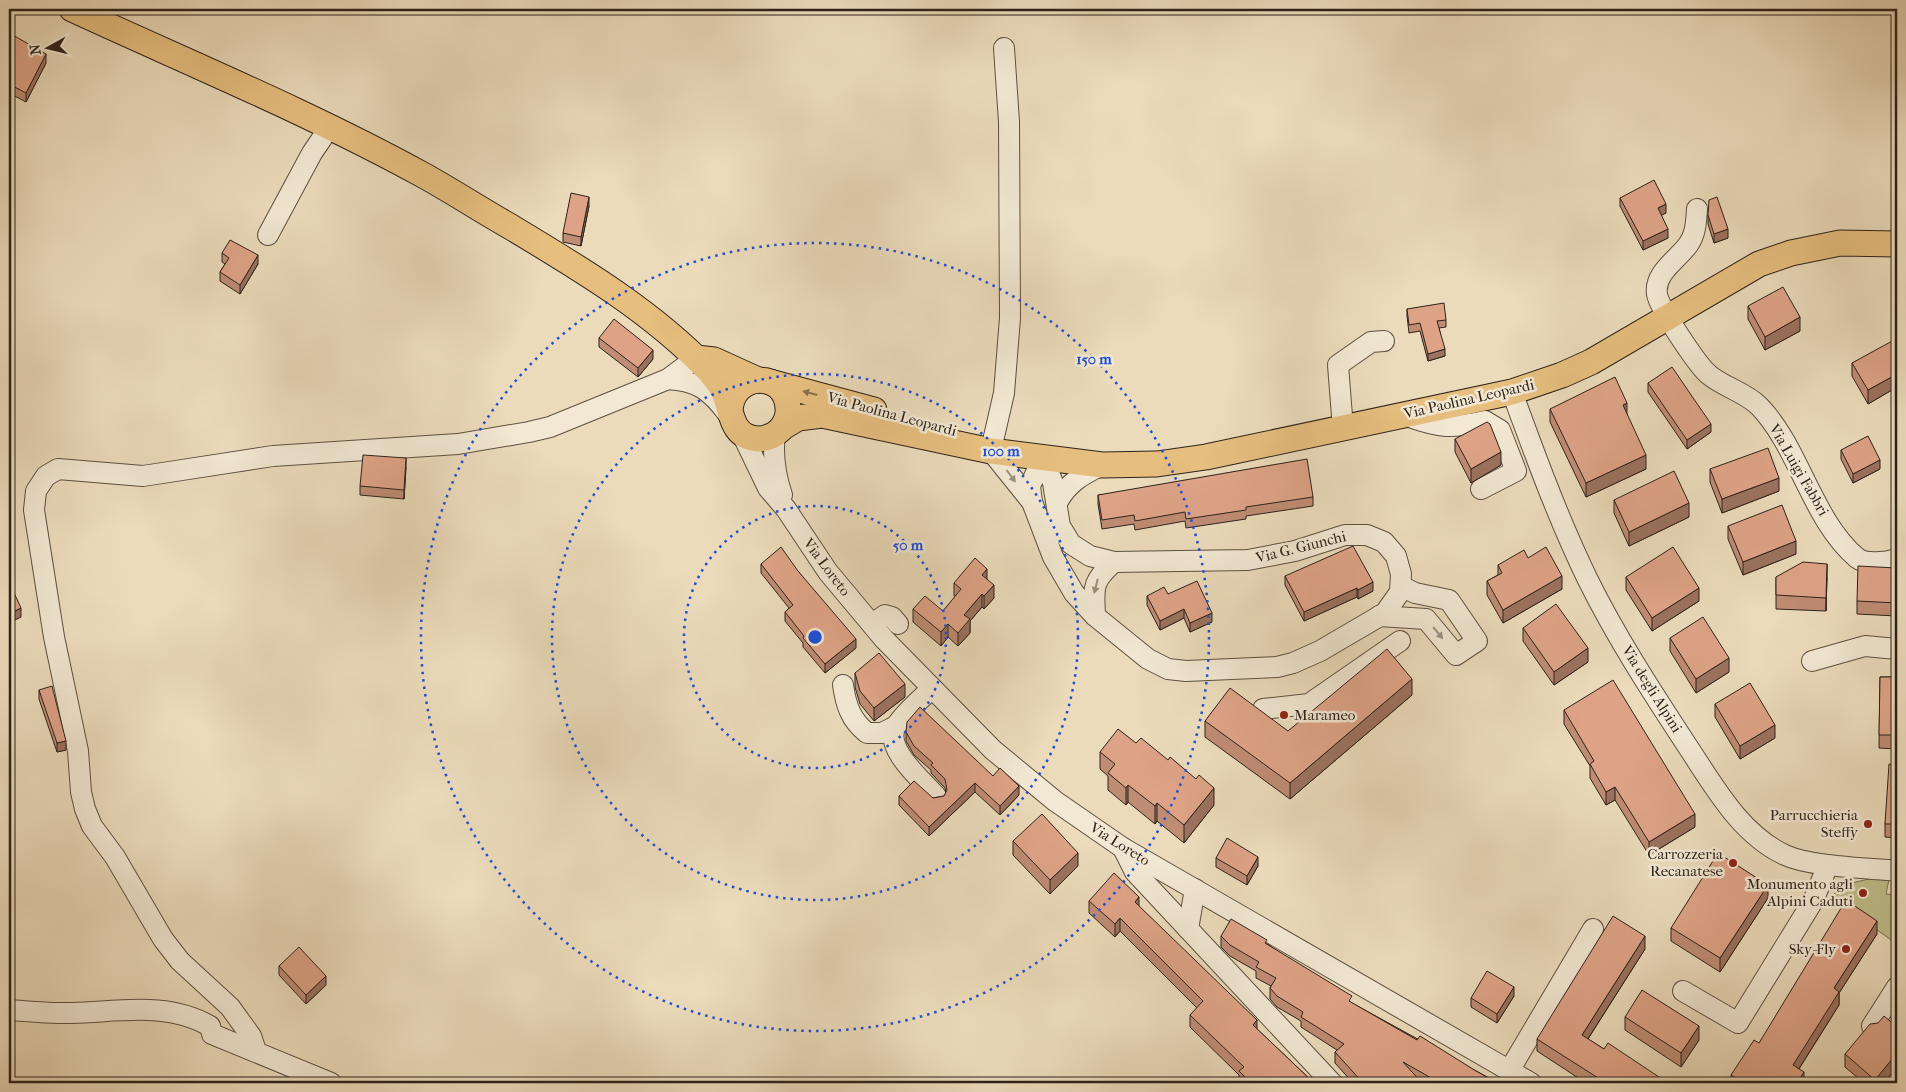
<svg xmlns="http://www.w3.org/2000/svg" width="1906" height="1092" font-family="'IM FELL French Canon',serif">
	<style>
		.green { fill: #bebe8b; stroke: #767052 }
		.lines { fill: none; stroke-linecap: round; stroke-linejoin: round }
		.minor-casing { stroke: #5c5042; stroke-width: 22 }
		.major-casing { stroke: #2d221a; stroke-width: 27 }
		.minor { stroke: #f2e8d3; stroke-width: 20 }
		.major { stroke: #e6be7e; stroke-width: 25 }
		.wall { fill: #bf8c74; stroke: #2d221a }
		.shaded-wall { fill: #9b725e; stroke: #2d221a }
		.building { fill: #dea387; stroke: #2d221a }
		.oneway { fill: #8a704c }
		.oneway2 { fill: #998f80 }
		.ring { fill: none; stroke: #1d4ed8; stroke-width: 2.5; stroke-dasharray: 2.5 5 }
		.poi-dot { fill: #8f2418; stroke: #f2e8d3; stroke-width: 2 }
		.labels { text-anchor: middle; stroke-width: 5; stroke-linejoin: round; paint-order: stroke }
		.street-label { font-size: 15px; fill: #2d221a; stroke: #f2e8d3 }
		.poi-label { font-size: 15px; fill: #2d221a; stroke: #f2e8d3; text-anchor: end }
		.centre { fill: #1d4ed8; stroke: #f2e8d3; stroke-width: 2.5 }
		.ring-label { font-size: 15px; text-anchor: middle; font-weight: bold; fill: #1d4ed8; stroke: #f2e8d3; stroke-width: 5; stroke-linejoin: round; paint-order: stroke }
	</style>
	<rect width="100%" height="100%" fill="#ebdbbb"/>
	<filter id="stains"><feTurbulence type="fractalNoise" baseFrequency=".004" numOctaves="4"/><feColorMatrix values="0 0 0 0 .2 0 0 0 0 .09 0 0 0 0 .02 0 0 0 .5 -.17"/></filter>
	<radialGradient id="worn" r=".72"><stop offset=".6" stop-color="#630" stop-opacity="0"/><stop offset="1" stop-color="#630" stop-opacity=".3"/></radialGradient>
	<polygon class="green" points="1869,879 1889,879 1886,894 1897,895 1897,944 1830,897 1847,884"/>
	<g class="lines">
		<g class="minor-casing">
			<g id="minor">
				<path d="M1697,209C1696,222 1696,234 1688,245C1677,260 1654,273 1657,294C1659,308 1697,364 1708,374C1723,387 1745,392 1759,406C1799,447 1812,520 1857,558C1866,565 1887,562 1897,559"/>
				<polyline points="268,235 312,153 329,128"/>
				<path d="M668,379C698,381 710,390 728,414"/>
				<path d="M1512,392C1535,455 1558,518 1587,578C1616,637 1652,692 1688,747C1714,786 1740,834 1785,855C1811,867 1868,868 1897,871"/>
				<path d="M1404,415C1439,428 1449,429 1485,421L1500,430L1516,471L1481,489"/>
				<polyline points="1343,429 1338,365 1371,342 1384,341"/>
				<polyline points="741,432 768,488 786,509 828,572 884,639 993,750 1055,801 1123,848 1531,1083"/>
				<path d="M775,434C772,456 775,474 782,495"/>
				<polyline points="993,441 1004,393 1010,318 1009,122 1004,48"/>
				<polyline points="991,451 1032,502"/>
				<polygon points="1043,457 1053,483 1060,526 1071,544 1090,556 1114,562 1248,560 1295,551 1345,535 1367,535 1384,542 1396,556 1401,574 1400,592 1385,613 1320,651 1293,663 1277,667 1186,671 1168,669 1148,659 1095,616 1074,593 1053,557 1032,502 1030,486"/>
				<path d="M1058,501C1069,482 1082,475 1102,465"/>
				<path d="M1095,616C1094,588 1091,582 1114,562"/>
				<polyline points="1379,616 1426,619 1456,655 1477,641 1449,600 1415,593 1401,586"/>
				<polyline points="872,624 885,615 892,617 898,624"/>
				<polyline points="1812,661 1865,646 1897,649"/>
				<path d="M843,685C846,706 851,720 867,733H882L896,726"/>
				<path d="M931,689C920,700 905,712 896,726C883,748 922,780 936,796"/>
				<polyline points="1263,709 1309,704 1400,641"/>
				<polyline points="1123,848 1135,872 1332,1083"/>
				<polyline points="1188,929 1195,889"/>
				<polyline points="1683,991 1738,1023 1813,901 1828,865"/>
				<path d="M9,1010C25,1011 42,1013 59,1013C109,1014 164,999 210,1026L212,1034L331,1083"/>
				<polyline points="1872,1026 1897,987"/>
				<polyline points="256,1051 251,1036 230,1007 180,961 163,939 115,857 92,826 85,809 81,792 78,751 54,637 34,510 36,491 46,476 58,469 143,476 273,456 458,444 529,432 550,427 668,379 696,358"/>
				<polyline points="1509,1071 1593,929"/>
			</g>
		</g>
		<g class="major-casing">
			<g id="major">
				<path d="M72,9C189,63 310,113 423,175C452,191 481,210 511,227C581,269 653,312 710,372C715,378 721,385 724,392C732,411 730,437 758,439C766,439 774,436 780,430C785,424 789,416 788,408C786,370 732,371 730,411"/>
				<polyline points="696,358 714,360 758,380"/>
				<polyline points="770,382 874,410"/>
				<polyline points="783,427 798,418 822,415 991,451 1102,465 1157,464 1206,457 1512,392 1562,375 1591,362 1759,264 1791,253 1840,243 1897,244"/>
			</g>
		</g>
		<use href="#minor" class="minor"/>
		<use href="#major" class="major"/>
	</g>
	<g class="wall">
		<polygon points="9,38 46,63 26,102 9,93"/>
		<polygon points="1620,198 1666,213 1661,215 1668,238 1643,250 1620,206"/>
		<polygon points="589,206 581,246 563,242 563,233"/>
		<polygon points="1708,215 1728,238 1714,243 1708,224"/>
		<polygon points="222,253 258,264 240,294 220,281 220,272 225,264 222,262"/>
		<polygon points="1748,306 1800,331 1765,350 1748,319"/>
		<polygon points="1407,309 1446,320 1446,327 1439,328 1445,356 1428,361 1420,331 1409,333 1407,316"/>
		<polygon points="599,338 653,359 638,377 599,347"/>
		<polygon points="1897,345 1897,387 1868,404 1852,376 1852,363"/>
		<polygon points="1648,383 1711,432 1687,449 1648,392"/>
		<polygon points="1550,409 1646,469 1586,497 1550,422"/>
		<polygon points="1455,439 1501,465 1471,483 1455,452"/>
		<polygon points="1841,450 1880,469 1853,483 1841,459"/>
		<polygon points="406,467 404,499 360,495 360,486"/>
		<polygon points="1710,469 1779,491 1722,513 1710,482"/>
		<polygon points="1098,495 1313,497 1313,506 1246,516 1246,519 1186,528 1185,521 1135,530 1134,524 1102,529 1098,504"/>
		<polygon points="1614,500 1689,517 1629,546 1614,513"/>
		<polygon points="1728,526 1796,554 1743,575 1728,539"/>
		<polygon points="1528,558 1562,589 1503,623 1487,595 1487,581 1498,575 1498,565"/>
		<polygon points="761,564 798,571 856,648 825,673 803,647 803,643 785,621 785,612 789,608 761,573"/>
		<polygon points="1897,568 1897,616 1857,614 1857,601"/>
		<polygon points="1285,576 1373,591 1358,599 1357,597 1304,621 1285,585"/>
		<polygon points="1626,577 1699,601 1652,631 1626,590"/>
		<polygon points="1776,577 1827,577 1826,611 1776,609"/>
		<polygon points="987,579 994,598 984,609 982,607 970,621 970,633 958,646 948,637 941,646 913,622 913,609 943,611 955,597 954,596 954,583"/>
		<polygon points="1168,594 1212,622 1190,632 1184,618 1160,630 1147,605 1147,596"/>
		<polygon points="1523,628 1588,662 1554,685 1523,641"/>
		<polygon points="1670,638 1729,672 1696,693 1670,651"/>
		<polygon points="855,673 905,697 874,721 860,704 855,687"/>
		<polygon points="1880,677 1897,677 1897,749 1879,748"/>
		<polygon points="39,690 66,750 57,752 39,699"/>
		<polygon points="1412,695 1290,799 1205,737 1205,721 1288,731"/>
		<polygon points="1715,704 1775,738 1740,759 1715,717"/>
		<polygon points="1564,710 1695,827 1649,855 1615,800 1606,805 1590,778 1590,766 1564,724"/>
		<polygon points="906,732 993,776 1019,795 1000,815 975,792 929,836 899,805 899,796 933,798 944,796 946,793 945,788 931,773 931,770 914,755 906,741"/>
		<polygon points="1136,743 1214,805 1184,843 1157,821 1155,824 1128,802 1126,805 1108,790 1108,776 1100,769 1100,752"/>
		<polygon points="1897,765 1897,838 1885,837 1885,824"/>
		<polygon points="1013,841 1078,866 1050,894 1013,855"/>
		<polygon points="1216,858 1258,866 1247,885 1216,867"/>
		<polygon points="1768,898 1720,972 1671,941 1671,928"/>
		<polygon points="1089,901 1139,906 1257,1029 1314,1083 1239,1083 1239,1075 1190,1027 1190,1015 1197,1008 1120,931 1115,937 1089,913"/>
		<polygon points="1877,934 1839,993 1839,1005 1799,1069 1804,1083 1731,1083 1731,1075 1759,1043"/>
		<polygon points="1221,936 1267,944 1352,1003 1498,1083 1353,1083 1335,1063 1335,1052 1337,1050 1301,1027 1301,1021 1277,1007 1270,999 1270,988 1271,986 1256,978 1256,971 1230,956 1221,947"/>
		<polygon points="1645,949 1588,1039 1604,1049 1668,1083 1586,1083 1537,1051 1537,1039"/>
		<polygon points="279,966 326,985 306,1004 279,975"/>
		<polygon points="1514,996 1497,1023 1471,1007 1471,998"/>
		<polygon points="1625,1017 1699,1040 1681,1067 1625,1030"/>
		<polygon points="1878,1023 1883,1083 1864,1083 1845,1067 1845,1054"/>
	</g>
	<g class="shaded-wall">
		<polygon points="46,54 46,63 26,102 26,93"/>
		<polygon points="589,197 589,206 581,246 581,237"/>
		<polygon points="1666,204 1666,213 1658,217 1658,208"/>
		<polygon points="1668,229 1668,238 1643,250 1643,241"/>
		<polygon points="1728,229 1728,238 1714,243 1714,234"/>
		<polygon points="258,255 258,264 240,294 240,285"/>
		<polygon points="1800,317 1800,331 1765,350 1765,337"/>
		<polygon points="1445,349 1445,356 1428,361 1428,354"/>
		<polygon points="653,350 653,359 638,377 638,368"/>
		<polygon points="1897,374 1897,387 1868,404 1868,390"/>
		<polygon points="1627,403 1627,416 1623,405"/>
		<polygon points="1711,424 1711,432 1687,449 1687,440"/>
		<polygon points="1501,452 1501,465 1471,483 1471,469"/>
		<polygon points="1646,455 1646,469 1586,497 1586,483"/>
		<polygon points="406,458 406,467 404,499 404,490"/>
		<polygon points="1880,460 1880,469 1853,483 1853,474"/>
		<polygon points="1779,478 1779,491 1722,513 1722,499"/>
		<polygon points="1689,503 1689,517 1629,546 1629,532"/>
		<polygon points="1796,541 1796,554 1743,575 1743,562"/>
		<polygon points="1827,564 1827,577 1826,611 1826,598"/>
		<polygon points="987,569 987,582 982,575"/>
		<polygon points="1562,576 1562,589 1503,623 1503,610"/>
		<polygon points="1373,582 1373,591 1358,599 1358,590"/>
		<polygon points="994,585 994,598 984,609 984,596"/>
		<polygon points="1357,588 1357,597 1304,621 1304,612"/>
		<polygon points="1699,588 1699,601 1652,631 1652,618"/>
		<polygon points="982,594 982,607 970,621 970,633 958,646 958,633 964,615"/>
		<polygon points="21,608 21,617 9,623 9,614"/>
		<polygon points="1184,609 1184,618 1160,630 1160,621"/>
		<polygon points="1212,613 1212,622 1190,632 1190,623"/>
		<polygon points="948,624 948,637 941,646 941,632"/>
		<polygon points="856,639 856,648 825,673 825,664"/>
		<polygon points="1588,648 1588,662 1554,685 1554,672"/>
		<polygon points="1729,658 1729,672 1696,693 1696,679"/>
		<polygon points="1412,679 1412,695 1290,799 1290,783"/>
		<polygon points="905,684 905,697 874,721 874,708"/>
		<polygon points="1775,725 1775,738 1740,759 1740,746"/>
		<polygon points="66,741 66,750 57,752 57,743"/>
		<polygon points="975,783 975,792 929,836 929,827"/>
		<polygon points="1128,785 1128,802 1126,805 1126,788"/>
		<polygon points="1019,786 1019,795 1000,815 1000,806"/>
		<polygon points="1615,787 1615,800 1606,805 1606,792"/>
		<polygon points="1214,788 1214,805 1184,843 1184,825"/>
		<polygon points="1157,803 1157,821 1155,824 1155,806"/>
		<polygon points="1695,814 1695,827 1649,855 1649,842"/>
		<polygon points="1078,853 1078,866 1050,894 1050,880"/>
		<polygon points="1258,857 1258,866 1247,885 1247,876"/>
		<polygon points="1768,885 1768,898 1720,972 1720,958"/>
		<polygon points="1139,897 1139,910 1135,902"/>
		<polygon points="1120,918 1120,931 1115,937 1115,924"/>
		<polygon points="1877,921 1877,934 1839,993 1839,1005 1793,1078 1793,1065 1834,988"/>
		<polygon points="1645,936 1645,949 1582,1048 1582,1035"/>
		<polygon points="326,976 326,985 306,1004 306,995"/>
		<polygon points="1514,987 1514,996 1497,1023 1497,1014"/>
		<polygon points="1257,1020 1257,1032 1253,1025"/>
		<polygon points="1699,1026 1699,1040 1681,1067 1681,1053"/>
		<polygon points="1897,1053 1897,1067 1883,1083 1875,1083 1875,1080"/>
		<polygon points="1804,1072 1804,1083 1797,1083"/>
	</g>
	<g class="building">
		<polygon points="11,34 46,54 26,93 9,84 9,38"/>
		<polygon points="1654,180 1666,204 1658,208 1668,229 1643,241 1620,198"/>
		<polygon points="571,193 589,197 581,237 563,233"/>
		<polygon points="1717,197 1728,229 1714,234 1708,215 1709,200"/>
		<polygon points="230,240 258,255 240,285 220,272 229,258 222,253"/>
		<polygon points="1783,287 1800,317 1765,337 1748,306"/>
		<polygon points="1444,303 1446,320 1437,321 1445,349 1428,354 1420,323 1409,325 1407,309"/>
		<polygon points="614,319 653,350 638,368 599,338"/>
		<polygon points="1894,340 1897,345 1897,374 1868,390 1852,363"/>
		<polygon points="1672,367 1711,424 1687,440 1648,383"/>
		<polygon points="1615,377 1627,403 1623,405 1646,455 1586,483 1550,409"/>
		<polygon points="1487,422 1490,424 1501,452 1471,469 1455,439"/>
		<polygon points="1868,436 1880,460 1853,474 1841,450"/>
		<polygon points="1768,448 1779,478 1722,499 1710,469"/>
		<polygon points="363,455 406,458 404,490 360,486"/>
		<polygon points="1307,459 1313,497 1246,507 1246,510 1186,519 1185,512 1135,521 1134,515 1102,520 1098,495"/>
		<polygon points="1674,471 1689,503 1629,532 1614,500"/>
		<polygon points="1782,505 1796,541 1743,562 1728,526"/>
		<polygon points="1353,546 1373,582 1358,590 1357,588 1304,612 1285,576"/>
		<polygon points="781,547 798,571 856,639 825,664 803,638 804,636 785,612 793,605 761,564"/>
		<polygon points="1546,547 1562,576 1503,610 1487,581 1502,573 1498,565 1524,550 1528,558"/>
		<polygon points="1673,547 1699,588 1652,618 1626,577"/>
		<polygon points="975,558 987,569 982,575 994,585 984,596 982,594 964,615 970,619 958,633 948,624 941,632 913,609 925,596 943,611 961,589 954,583"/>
		<polygon points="1803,562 1827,564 1826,598 1776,595 1776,577"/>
		<polygon points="1858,566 1897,568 1897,603 1857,601"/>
		<polygon points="1197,581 1212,613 1190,623 1184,609 1160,621 1147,596 1164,587 1168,594"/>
		<polygon points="9,582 21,608 9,614"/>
		<polygon points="1556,604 1588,648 1554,672 1523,628"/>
		<polygon points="1703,617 1729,658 1696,679 1670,638"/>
		<polygon points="1387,649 1412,679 1290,783 1205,721 1230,688 1288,731"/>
		<polygon points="879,653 905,684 874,708 860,691 855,673"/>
		<polygon points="1880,677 1897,677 1897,735 1879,735"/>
		<polygon points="1613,680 1695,814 1649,842 1615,787 1606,792 1590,764 1594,761 1564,710"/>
		<polygon points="1750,683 1775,725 1740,746 1715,704"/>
		<polygon points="52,686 66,741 57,743 39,690"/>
		<polygon points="920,707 993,776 1000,768 1019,786 1000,806 975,783 929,827 899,796 914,781 933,798 944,796 947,790 945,779 931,765 933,763 914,746 906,732 907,722"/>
		<polygon points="1118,729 1136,743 1141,738 1168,760 1170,757 1196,779 1199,775 1214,788 1184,825 1157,803 1155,806 1128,785 1126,788 1108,773 1115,764 1100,752"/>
		<polygon points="1889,764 1897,765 1897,824 1885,824"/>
		<polygon points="1042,814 1078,853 1050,880 1013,841"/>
		<polygon points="1227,838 1258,857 1247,876 1216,858"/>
		<polygon points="1718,853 1768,885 1720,958 1671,928"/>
		<polygon points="1114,873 1139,897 1135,902 1257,1020 1253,1025 1314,1083 1251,1083 1239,1071 1244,1067 1190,1015 1203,1001 1120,918 1115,924 1089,901"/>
		<polygon points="1846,900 1877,921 1834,988 1839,992 1793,1065 1804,1072 1797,1083 1744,1083 1731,1075 1754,1040 1759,1043"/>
		<polygon points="1613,916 1645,936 1582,1035 1604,1049 1608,1043 1668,1083 1606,1083 1537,1039"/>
		<polygon points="1231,919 1267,940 1265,943 1352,996 1349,1001 1417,1040 1420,1036 1476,1071 1498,1083 1440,1083 1403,1062 1422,1083 1363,1083 1335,1052 1344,1044 1301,1017 1303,1012 1277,996 1270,988 1276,978 1256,967 1259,962 1230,945 1221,936"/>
		<polygon points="299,947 326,976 306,995 279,966"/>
		<polygon points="1487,971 1514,987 1497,1014 1471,998"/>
		<polygon points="1642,990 1699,1026 1681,1053 1625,1017"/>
		<polygon points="1884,1016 1897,1027 1897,1053 1875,1080 1845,1054 1870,1024 1878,1023"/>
		<polygon points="1717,1078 1722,1083 1711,1083"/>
	</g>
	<defs><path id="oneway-solid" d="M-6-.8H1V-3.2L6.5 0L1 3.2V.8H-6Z" transform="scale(1.25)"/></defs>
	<use class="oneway" href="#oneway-solid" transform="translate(810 393) rotate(-165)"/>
	<g class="oneway2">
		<use href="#oneway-solid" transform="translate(1011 476) rotate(53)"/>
		<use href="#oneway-solid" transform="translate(1096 586) rotate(104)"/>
		<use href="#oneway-solid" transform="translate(1438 633) rotate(50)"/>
	</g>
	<g class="ring">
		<circle cx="815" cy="637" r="131"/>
		<circle cx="815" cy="637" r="263"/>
		<circle cx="815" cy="637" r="394"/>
	</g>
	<g class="poi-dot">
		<circle cx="1284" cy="715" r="5"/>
		<circle cx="1868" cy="824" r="5"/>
		<circle cx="1733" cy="863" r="5"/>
		<circle cx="1863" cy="893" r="5"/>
		<circle cx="1846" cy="949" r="5"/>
	</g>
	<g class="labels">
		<g class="street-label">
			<text transform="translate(1469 399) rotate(-13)" y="5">Via Paolina Leopardi</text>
			<text transform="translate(892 414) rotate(15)" y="5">Via Paolina Leopardi</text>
			<text transform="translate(1799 470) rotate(60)" y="5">Via Luigi Fabbri</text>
			<text transform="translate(1301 547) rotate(-14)" y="5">Via G. Giunchi</text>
			<text transform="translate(827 567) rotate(53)" y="5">Via Loreto</text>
			<text transform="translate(1652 689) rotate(58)" y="5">Via degli Alpini</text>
			<text transform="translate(1120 844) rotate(32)" y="5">Via Loreto</text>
		</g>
		<g class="poi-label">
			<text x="1294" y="720" text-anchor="start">Marameo</text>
			<text x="1858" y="820">Parrucchieria<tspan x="1858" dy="17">Steffy</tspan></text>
			<text x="1723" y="859">Carrozzeria<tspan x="1723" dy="17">Recanatese</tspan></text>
			<text x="1853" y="889">Monumento agli<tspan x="1853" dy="17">Alpini Caduti</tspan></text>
			<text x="1836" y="954">Sky-Fly</text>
		</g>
	</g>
	<circle cx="815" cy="637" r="8" class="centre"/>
	<g class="ring-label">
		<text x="1094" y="364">150 m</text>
		<text x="1001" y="456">100 m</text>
		<text x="908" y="550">50 m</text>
	</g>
	<rect width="1906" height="1092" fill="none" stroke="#ebdbbb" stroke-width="30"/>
	<rect x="10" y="10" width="1886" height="1072" fill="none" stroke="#2d221a" stroke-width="2.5"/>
	<rect x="15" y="15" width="1876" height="1062" fill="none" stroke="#2d221a"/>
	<g transform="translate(48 48) rotate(262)" stroke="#f2e8d3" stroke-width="4" paint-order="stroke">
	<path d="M0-4L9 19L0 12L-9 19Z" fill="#2d221a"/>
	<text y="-8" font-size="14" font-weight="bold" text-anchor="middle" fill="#2d221a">N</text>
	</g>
	<rect width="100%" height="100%" filter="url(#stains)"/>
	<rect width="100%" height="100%" fill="url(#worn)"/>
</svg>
